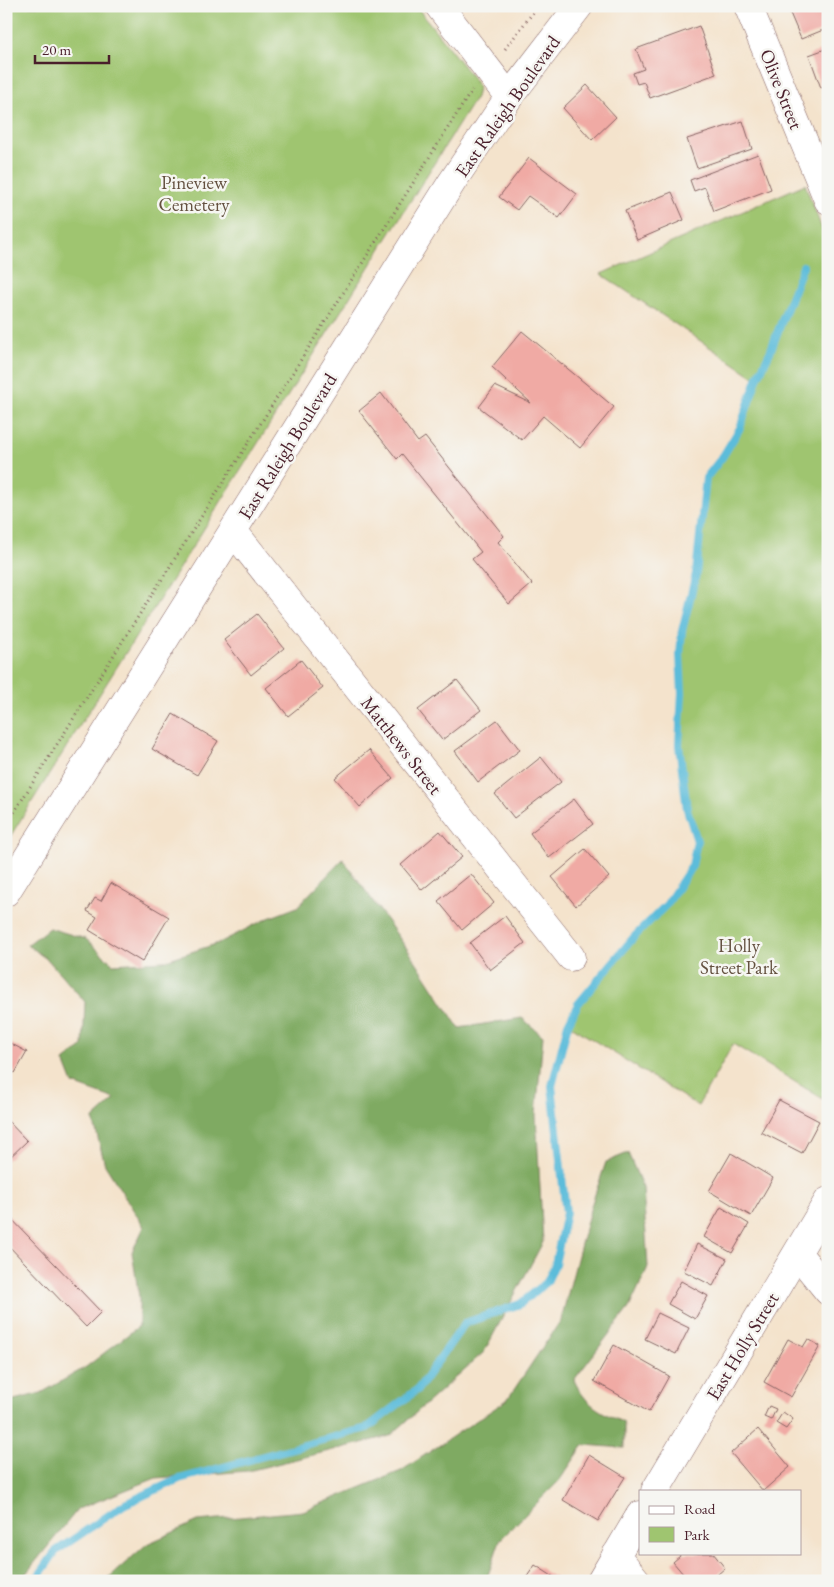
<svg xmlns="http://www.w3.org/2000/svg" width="834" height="1587" font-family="'EB Garamond',serif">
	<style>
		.green { fill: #9fc570; stroke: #74724e }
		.forest { fill: #7faa62; stroke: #646446 }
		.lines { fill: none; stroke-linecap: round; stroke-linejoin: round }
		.stream { stroke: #5cbcda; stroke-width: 8 }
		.building { fill: #f0aaa4 }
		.street-casing { stroke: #866463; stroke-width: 29 }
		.primary-casing { stroke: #866463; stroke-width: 29 }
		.path { stroke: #866463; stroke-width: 3; stroke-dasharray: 1 4; stroke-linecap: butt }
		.street { stroke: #fff; stroke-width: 28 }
		.primary { stroke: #fff; stroke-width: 28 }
		.labels { text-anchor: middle; stroke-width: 5; stroke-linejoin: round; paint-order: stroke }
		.street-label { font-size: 19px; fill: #4a1f2b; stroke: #f6f6f2 }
		.park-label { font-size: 19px; fill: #645140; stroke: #f6f6f2 }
	</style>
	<rect width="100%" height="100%" fill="#f6f6f2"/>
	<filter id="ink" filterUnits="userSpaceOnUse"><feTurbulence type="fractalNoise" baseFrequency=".02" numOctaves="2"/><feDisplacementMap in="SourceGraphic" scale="10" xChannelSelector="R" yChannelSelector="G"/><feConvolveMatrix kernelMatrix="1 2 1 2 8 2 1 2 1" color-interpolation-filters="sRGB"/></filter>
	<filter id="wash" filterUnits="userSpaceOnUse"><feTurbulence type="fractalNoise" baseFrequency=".0096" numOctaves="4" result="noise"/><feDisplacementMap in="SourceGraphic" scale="20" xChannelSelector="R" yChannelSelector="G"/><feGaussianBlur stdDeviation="1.12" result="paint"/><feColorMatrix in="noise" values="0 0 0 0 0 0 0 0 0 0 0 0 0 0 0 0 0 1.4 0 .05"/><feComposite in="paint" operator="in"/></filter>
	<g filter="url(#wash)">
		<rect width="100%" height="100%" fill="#f4e3cc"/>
		<g class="green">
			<polygon points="6,6 416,6 475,81 478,89 476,97 6,843"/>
			<polygon points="805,184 828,245 828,1102 733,1044 698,1106 568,1024 578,1004 634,937 667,904 692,866 697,841 687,809 679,745 682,693 680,654 682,632 696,574 706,478 723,456 740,428 757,379 601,274"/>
		</g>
		<g class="forest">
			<polygon points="343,859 415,960 459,1028 522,1018 543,1036 536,1115 543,1242 484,1352 390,1436 248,1471 156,1478 78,1509 20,1581 6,1581 6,1402 41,1393 86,1367 139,1326 139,1297 132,1252 144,1227 105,1165 93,1119 115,1099 73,1084 64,1061 83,1046 85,1002 48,960 27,945 49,928 86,939 113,964 163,961 219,943 266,919 297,907"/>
			<path d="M628,1153L643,1188L648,1267L629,1308L574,1380C586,1406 600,1411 624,1423V1448L584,1445L559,1481L500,1540L486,1581H105L147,1544L198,1521L303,1511L401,1471L507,1400L561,1320L591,1206L606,1162Z"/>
		</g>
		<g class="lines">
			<polyline class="stream" points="35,1581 56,1551 125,1504 179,1479 367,1428 418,1389 465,1323 520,1304 547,1282 555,1264 566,1213 552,1086 568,1024 578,1004 634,937 667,904 692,866 697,841 687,809 679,745 682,693 680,654 682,631 696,574 706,478 723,456 740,428 757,379 770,352 803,266"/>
		</g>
		<g id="blocks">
			<g class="building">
				<polygon points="787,6 828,6 828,28 801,39"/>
				<polygon points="699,26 716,74 650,98 644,82 637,84 633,73 644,69 636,49"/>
				<polygon points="828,48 828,85 821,88 809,55"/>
				<polygon points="587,85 616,117 592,140 563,108"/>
				<polygon points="743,121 752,149 697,168 687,139"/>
				<polygon points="758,154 771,189 714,211 705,187 694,191 690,180"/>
				<polygon points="529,158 577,194 559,218 528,196 517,210 499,197"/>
				<polygon points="672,192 684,220 637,240 625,211"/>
				<polygon points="522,331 614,407 580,448 543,416 522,440 479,407 495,386 531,403 492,367"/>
				<polygon points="381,393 418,442 425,437 504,536 498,542 532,584 509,604 472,559 481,552 402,454 397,459 359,411"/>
				<polygon points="257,614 284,648 251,675 224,640"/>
				<polygon points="301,660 323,688 288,716 266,688"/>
				<polygon points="457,680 481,710 442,740 418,710"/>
				<polygon points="173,714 218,741 197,775 152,749"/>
				<polygon points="497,720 520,750 478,782 455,751"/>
				<polygon points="369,750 393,778 360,807 335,778"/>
				<polygon points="541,757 561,782 514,818 495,794"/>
				<polygon points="574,799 593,824 549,858 530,833"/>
				<polygon points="440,831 462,857 422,890 401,865"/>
				<polygon points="585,849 609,877 576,906 552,877"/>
				<polygon points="471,874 494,903 462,930 438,901"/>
				<polygon points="111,883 169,917 142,962 89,930 97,917 87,911 95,898 101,901"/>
				<polygon points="505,916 525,943 490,970 470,943"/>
				<polygon points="6,1041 27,1052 15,1073 6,1068"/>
				<polygon points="779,1100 819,1121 802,1153 761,1132"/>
				<polygon points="6,1119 27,1141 6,1161"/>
				<polygon points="731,1153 773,1178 751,1216 709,1191"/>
				<polygon points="721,1207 749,1224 732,1253 704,1237"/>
				<polygon points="6,1213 101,1312 86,1327 6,1243"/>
				<polygon points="697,1244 727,1259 713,1286 684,1271"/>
				<polygon points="681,1281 708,1296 695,1319 668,1304"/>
				<polygon points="658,1313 689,1328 676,1354 645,1339"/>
				<polygon points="788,1339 803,1347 808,1339 820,1346 791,1397 764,1382"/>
				<polygon points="614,1345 669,1376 649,1412 594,1381"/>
				<polygon points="769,1406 776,1409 771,1420 764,1417"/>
				<polygon points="783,1412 793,1419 786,1429 776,1423"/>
				<polygon points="758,1429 790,1467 763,1491 731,1453"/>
				<polygon points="589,1455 625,1477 598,1521 563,1500"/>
				<polygon points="679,1553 713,1553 725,1568 710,1581 689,1581 673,1562 680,1556"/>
				<polygon points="535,1565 560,1581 524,1581"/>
			</g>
		</g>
	</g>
	<g filter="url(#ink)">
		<use href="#blocks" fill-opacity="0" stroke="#866463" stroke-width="1"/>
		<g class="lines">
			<g class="street-casing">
				<g id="street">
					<polyline points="439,6 509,97"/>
					<polyline points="748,6 828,200"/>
					<polyline points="234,532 571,957"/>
					<polyline points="798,1254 828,1291"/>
					<polyline points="655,1491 828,1201"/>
					<polyline points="616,1555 637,1581"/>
					<polyline points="601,1581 640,1515"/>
				</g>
			</g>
			<g class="primary-casing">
				<polyline id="primary" points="6,892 452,182 509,97 579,6"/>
			</g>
			<g class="path">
				<polyline points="505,49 538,6"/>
				<polyline points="6,825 472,90"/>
			</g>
			<use href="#street" class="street"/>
			<use href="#primary" class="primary"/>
		</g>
	</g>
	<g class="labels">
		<g class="street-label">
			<text transform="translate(782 89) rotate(68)" y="7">Olive Street</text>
			<text transform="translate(507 106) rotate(-55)" y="7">East Raleigh Boulevard</text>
			<text transform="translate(287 446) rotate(-58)" y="7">East Raleigh Boulevard</text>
			<text transform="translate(402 745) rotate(52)" y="7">Matthews Street</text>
			<text transform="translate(742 1346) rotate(-59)" y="7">East Holly Street</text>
		</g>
		<g class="park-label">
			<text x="194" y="189">Pineview<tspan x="194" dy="22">Cemetery</tspan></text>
			<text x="739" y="952">Holly<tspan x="739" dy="22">Street Park</tspan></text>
		</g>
	</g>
	<rect width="834" height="1587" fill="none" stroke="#f6f6f2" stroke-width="25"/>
	<rect x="639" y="1490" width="162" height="65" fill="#f6f6f2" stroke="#b1a0a2"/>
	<rect x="649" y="1506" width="25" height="8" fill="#ffffff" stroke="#b1a0a2"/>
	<text x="684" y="1514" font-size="15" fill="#4a1f2b">Road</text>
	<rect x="649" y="1527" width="25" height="15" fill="#9fc570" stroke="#b1a0a2"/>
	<text x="684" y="1540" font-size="15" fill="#4a1f2b">Park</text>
	<path d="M35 55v8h74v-8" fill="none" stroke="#4a1f2b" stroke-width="2.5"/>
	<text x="42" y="55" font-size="15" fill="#4a1f2b" stroke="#f6f6f2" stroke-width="4" paint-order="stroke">20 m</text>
</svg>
